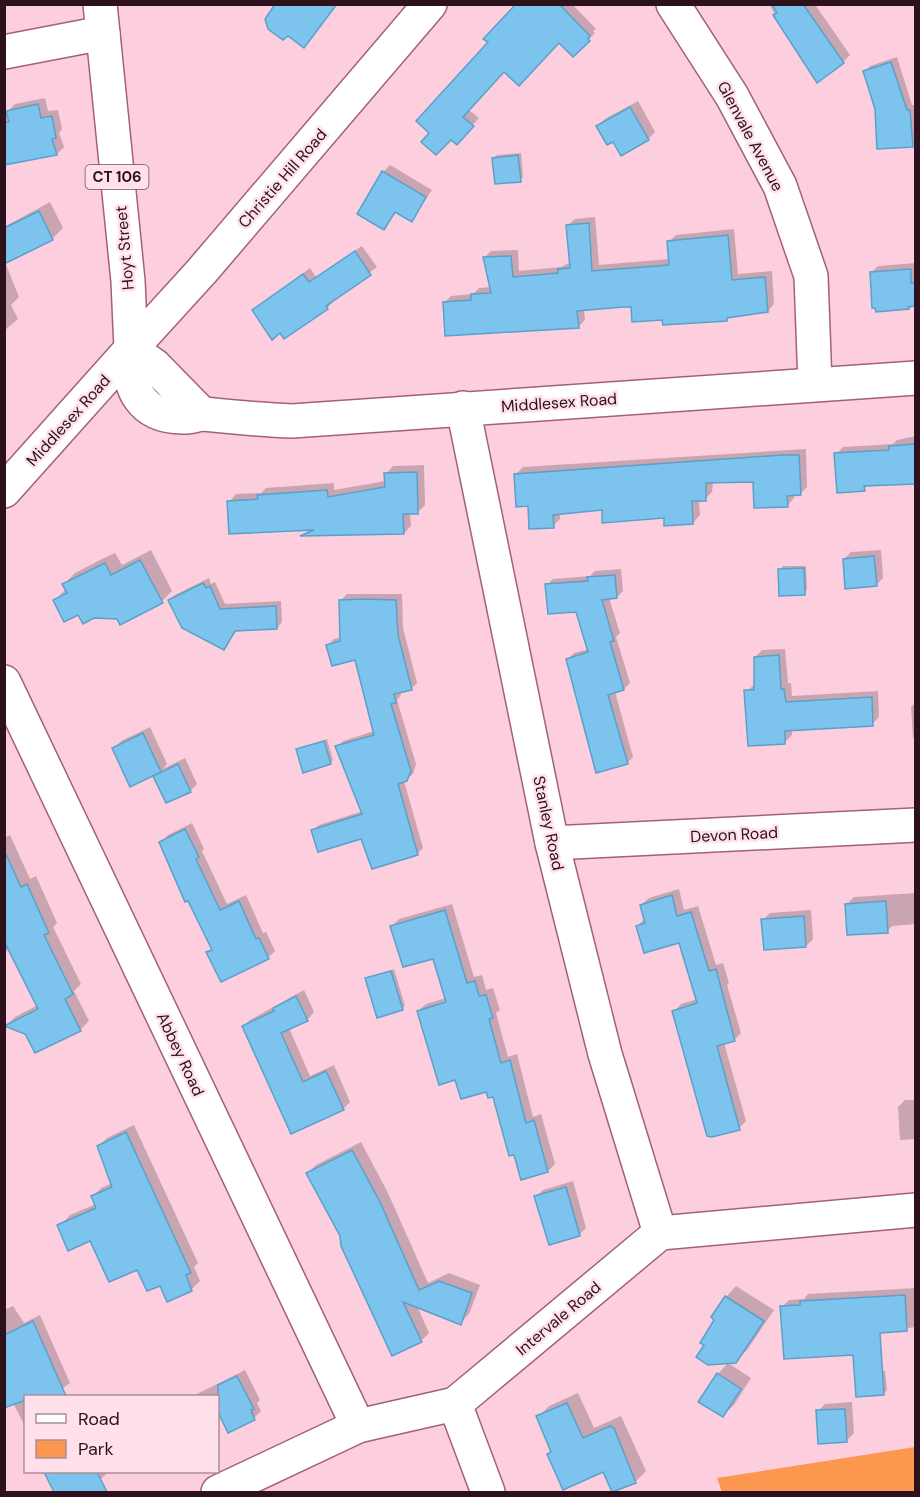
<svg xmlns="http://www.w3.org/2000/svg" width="920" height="1497" font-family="'DM Sans',sans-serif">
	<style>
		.green { fill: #fc974f }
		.shadow { fill: #0003 }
		.building { fill: #7cc4ed; stroke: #59a1c9; stroke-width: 1.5 }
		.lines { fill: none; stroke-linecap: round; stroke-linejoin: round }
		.minor-casing { stroke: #a3607c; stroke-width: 36 }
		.major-casing { stroke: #a3607c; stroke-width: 36 }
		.minor { stroke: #fff; stroke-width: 33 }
		.major { stroke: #fff; stroke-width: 33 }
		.labels { text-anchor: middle; stroke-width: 5; stroke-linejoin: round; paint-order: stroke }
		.shield { fill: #ffe0eb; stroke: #6c505c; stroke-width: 1.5 }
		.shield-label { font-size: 15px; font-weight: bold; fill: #2d121e }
		.street-label { font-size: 16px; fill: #2d121e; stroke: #ffe0eb }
	</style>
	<rect width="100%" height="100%" fill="#fccede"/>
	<polygon class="green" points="915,1447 915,1492 722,1492 717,1478"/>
	<g class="shadow">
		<polygon points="279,4 337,4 304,46"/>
		<polygon points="518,4 572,4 596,29 593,31 595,33 573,55 559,41 505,70 469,110 479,118 463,136 451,138 431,133"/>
		<polygon points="769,4 818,4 816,6 850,55 843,62 790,41"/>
		<polygon points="897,57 912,105 916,105 916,142 912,145 877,109 864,72 870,66"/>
		<polygon points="45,98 48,111 58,110 62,129 59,133 64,147 57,154 4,164 4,116 9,115 8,111 15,104"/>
		<polygon points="638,101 655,132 648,139 598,126 605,119"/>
		<polygon points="521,153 523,177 520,181 494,158 497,155"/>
		<polygon points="390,165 432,190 412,220 397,211 384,228 383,172"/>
		<polygon points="50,202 63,228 52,239 5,262 19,297 11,305 18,319 4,331 4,227"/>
		<polygon points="595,217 599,265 670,259 669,242 676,235 734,229 738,274 772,271 774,304 768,311 730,316 727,319 663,318 632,306 584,309 585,320 578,327 444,303 451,296 473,294 479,288 491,287 484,258 491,251 518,250 519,271 561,267 571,262 568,225 575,219"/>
		<polygon points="362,246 377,267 332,300 333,302 327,308 254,310 310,268 316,277"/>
		<polygon points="916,263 916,305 908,308 871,273 878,266"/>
		<polygon points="916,436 916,483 869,484 864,489 836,454 843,447 893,444 897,440"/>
		<polygon points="806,449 807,487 800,494 794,494 794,498 787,506 754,480 713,482 712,492 705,499 699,500 700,515 693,523 603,509 560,513 560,519 553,526 529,505 516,474 523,467"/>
		<polygon points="424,465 425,505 418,512 410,513 411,526 404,533 304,535 310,528 229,502 236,494 261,493 266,488 334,483 334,490 386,481 386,474 393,466"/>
		<polygon points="151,550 172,591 162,601 118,618 79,613 55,600 66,589 64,584 75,573 102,559 115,553 122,565"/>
		<polygon points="881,550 883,578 876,585 844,559 851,552"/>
		<polygon points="783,566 806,566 807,590 804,593 780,570"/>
		<polygon points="621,569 623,591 617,597 609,598 620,633 616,637 630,683 624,689 615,692 633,757 627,763 568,659 574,653 589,649 577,610 547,585 553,579 590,576 595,571"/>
		<polygon points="209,578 211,584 215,582 225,604 281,601 282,622 277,628 237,630 224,649 170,600 175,595"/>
		<polygon points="347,594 402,594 403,628 417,683 411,689 400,691 401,695 397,700 416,764 413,774 404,781 423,848 417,854 362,838 313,830 319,825 363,811 337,747 343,741 374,731 356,658 328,645 334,639 342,637 341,600"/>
		<polygon points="785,649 788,683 791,683 792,696 878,691 879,717 872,724 792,729 792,735 785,742 746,691 756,684 755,657 762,650"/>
		<polygon points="916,702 916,738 913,738 911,707"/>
		<polygon points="150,727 167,764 163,769 185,758 197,784 190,791 155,776 160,771 114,748 121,741"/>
		<polygon points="327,739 333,760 330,763 298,750"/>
		<polygon points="192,823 204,849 202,851 227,904 246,895 263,933 266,932 275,951 268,958 208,953 213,948 161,842 168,835"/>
		<polygon points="10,835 30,879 36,876 57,923 53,927 81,984 74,991 89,1021 80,1030 26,1033 7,1025 15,1017 38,1005 10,949 4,952 4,838"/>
		<polygon points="679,889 684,910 698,906 716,965 723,963 729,983 727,985 741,1033 734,1040 724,1043 746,1121 739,1128 674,1012 681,1004 697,999 680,941 638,926 645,918 641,905 649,898"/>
		<polygon points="916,893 916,924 892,926 887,931 846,905 854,897"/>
		<polygon points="452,904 474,977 482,975 486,990 493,988 500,1010 496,1013 508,1057 517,1054 533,1117 541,1114 555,1164 548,1171 522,1178 494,1095 456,1078 418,1011 426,1004 446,998 434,957 392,926 399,919"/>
		<polygon points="811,910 813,939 806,946 763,920 770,913"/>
		<polygon points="394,969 405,1006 402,1009 367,979"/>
		<polygon points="304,990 314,1012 307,1020 289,1028 310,1076 334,1065 350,1102 343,1109 292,1132 243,1027 250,1020"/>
		<polygon points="905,1100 916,1100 916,1139 900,1140 898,1107"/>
		<polygon points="134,1125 198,1263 194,1267 200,1281 192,1289 168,1300 160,1284 91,1239 62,1224 70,1215 96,1204 93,1197 101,1188 112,1183 99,1146 107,1138"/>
		<polygon points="361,1142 388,1193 428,1283 449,1273 480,1285 469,1314 460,1323 417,1306 429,1333 421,1341 308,1173 316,1165"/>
		<polygon points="573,1181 586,1228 579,1235 536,1197 543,1190"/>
		<polygon points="736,1286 774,1310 747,1350 736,1361 706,1345 726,1297"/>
		<polygon points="916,1288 916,1327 883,1331 879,1334 782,1307 789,1300 804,1299 808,1294"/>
		<polygon points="13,1306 24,1323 40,1315 70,1383 55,1394 57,1396 26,1396 26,1428 13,1403 4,1401 4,1310"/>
		<polygon points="728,1363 751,1378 734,1405 723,1415 718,1374"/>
		<polygon points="245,1370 260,1400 257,1403 261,1411 254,1418 228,1431 218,1414 218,1396 193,1396"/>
		<polygon points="885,1371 887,1390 884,1393 859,1372"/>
		<polygon points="578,1393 594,1428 621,1416 646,1471 635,1482 613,1492 603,1470 548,1454 552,1451 538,1417 549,1406"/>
		<polygon points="852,1402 854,1433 847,1440 818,1411 825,1404"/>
		<polygon points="46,1472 108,1472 101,1479 72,1492 56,1492"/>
	</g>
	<g class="building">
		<polygon points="275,4 337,4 304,48 288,36 283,40 268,29 265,19"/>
		<polygon points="516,4 559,4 590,36 588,39 590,41 573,57 559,43 519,86 504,72 463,117 474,126 457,145 451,140 436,155 421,142 429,133 416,121 488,42 483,39"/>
		<polygon points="772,4 803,4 844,63 817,83 773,15 777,13"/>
		<polygon points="891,62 907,110 910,110 913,147 877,149 875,109 863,71"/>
		<polygon points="38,104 41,118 52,116 56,138 52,139 57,155 4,165 4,123 9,122 6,111"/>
		<polygon points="630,107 649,140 621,156 613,142 607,145 596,126"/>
		<polygon points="518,155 521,182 495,184 492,158"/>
		<polygon points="382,171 426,197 412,222 395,212 384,230 357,214"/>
		<polygon points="39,211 53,240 4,264 4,228"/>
		<polygon points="589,223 592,271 669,265 667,241 728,235 732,280 765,277 768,312 727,318 727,321 663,325 662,320 632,322 631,307 623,307 577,311 579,328 445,336 443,302 471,300 471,294 491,293 483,257 511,256 513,277 558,273 558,269 570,268 566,225"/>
		<polygon points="355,251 371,275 326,306 328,309 284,339 280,333 272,340 252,310 303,274 309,282"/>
		<polygon points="911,269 911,283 915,283 915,306 908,307 909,309 876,312 875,308 872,308 870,272"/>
		<polygon points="915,444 915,484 864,486 865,491 837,493 834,453 889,450 889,446"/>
		<polygon points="782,455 799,455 801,495 787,496 788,507 754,508 753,482 706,483 706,501 692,501 693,524 664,526 664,518 602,523 602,510 553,515 554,528 529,529 528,506 516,507 514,474"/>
		<polygon points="417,472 418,514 403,514 404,534 300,536 314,530 229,534 227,501 258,499 257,495 327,490 328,497 385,487 384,473"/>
		<polygon points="874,556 877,586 845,589 843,559"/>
		<polygon points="140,560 163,603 120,625 117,619 94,618 83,624 78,615 64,622 53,600 67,593 62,584 105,563 111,575"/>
		<polygon points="804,568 805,595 779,596 778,569"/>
		<polygon points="615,575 617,598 602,600 614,641 610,642 624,690 608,695 628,764 596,773 566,659 588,652 576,612 548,614 545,584 588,581 587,577"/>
		<polygon points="203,583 206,588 210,586 220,609 276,606 277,629 235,631 224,650 182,628 168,600"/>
		<polygon points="365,599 396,600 398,635 412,690 394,694 396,703 391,704 411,771 407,781 398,784 418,855 372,869 361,839 318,852 311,830 362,814 335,746 374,735 355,660 332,666 326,645 340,641 339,600"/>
		<polygon points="779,655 781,689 784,689 786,702 872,697 873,726 785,731 785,744 748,746 744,690 754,690 754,657"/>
		<polygon points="143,733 161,772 130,787 112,748"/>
		<polygon points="324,741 331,764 303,773 296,749"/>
		<polygon points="178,764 191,792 166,803 153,776"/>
		<polygon points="185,829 199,857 196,859 220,910 239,901 256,939 259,938 269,959 221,982 206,952 212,950 188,901 185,902 159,842"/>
		<polygon points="4,850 21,887 27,884 49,933 44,935 73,994 65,999 81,1031 35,1053 25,1034 4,1026 38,1009 4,941"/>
		<polygon points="672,895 677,916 691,912 709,971 716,969 735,1041 717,1046 740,1130 712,1137 707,1136 672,1011 697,1003 679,943 644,953 636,926 645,923 640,905"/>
		<polygon points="886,901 888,933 847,935 845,904"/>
		<polygon points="445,910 467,983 475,981 479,996 486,995 493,1018 489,1019 501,1063 510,1060 526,1123 534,1120 548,1172 521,1180 514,1155 509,1156 493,1097 488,1098 486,1092 461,1099 455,1080 439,1085 417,1011 446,1002 433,959 403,967 390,926"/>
		<polygon points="804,916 806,947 764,950 761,919"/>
		<polygon points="391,971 403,1010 377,1018 365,978"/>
		<polygon points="296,996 308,1021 281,1033 303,1082 326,1071 344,1110 291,1134 242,1026 274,1011 273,1008"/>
		<polygon points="126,1132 191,1273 186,1275 192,1291 167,1302 160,1286 147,1291 137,1270 109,1282 90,1241 68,1251 57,1225 96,1208 91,1196 112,1187 97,1146"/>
		<polygon points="352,1150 380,1202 419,1290 439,1281 472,1293 461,1325 403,1302 422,1342 392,1356 341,1246 340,1236 306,1173"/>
		<polygon points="566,1187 580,1236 549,1245 534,1196"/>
		<polygon points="905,1295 907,1331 880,1333 884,1395 856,1397 853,1355 784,1359 780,1306 800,1305 800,1301"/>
		<polygon points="725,1296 764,1321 736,1363 708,1365 696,1357 704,1345 700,1343 714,1320 711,1317"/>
		<polygon points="33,1321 66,1396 26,1396 26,1400 4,1408 4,1335"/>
		<polygon points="717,1373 741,1389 723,1417 698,1402"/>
		<polygon points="237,1376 254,1409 251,1410 255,1420 228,1433 218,1412 218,1385"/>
		<polygon points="567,1403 583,1438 610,1426 614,1428 636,1483 612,1492 603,1472 563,1490 547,1454 551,1452 536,1416"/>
		<polygon points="845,1409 847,1442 818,1444 816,1410"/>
		<polygon points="44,1472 97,1472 107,1492 54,1492"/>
	</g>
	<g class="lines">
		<g class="minor-casing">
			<g id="minor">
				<polyline points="673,4 732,96 780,186 811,276 815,384"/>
				<polyline points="4,52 103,33"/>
				<path d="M131,349C126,388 141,418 185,417C192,417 198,414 204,414C233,417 262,420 292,421L916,378"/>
				<polyline points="131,349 202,271 430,4"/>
				<polyline points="131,349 155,366 202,414"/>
				<polyline points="463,408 552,843 605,1054 660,1233"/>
				<polyline points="4,682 358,1426"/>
				<polyline points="552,843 916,825"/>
				<polyline points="455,1404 488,1492"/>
				<polyline points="218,1492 358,1426 455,1404 660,1233 916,1210"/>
			</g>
		</g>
		<g class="major-casing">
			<polyline id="major" points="4,491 131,349 128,281 100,4"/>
		</g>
		<use href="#minor" class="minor"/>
		<use href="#major" class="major"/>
	</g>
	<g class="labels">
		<rect class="shield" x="85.5" y="165" width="63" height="24" rx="4.5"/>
		<g class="shield-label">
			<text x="117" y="182">CT 106</text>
		</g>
		<g class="street-label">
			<text transform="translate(751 136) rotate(62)" y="6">Glenvale Avenue</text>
			<text transform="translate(282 178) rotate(-49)" y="6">Christie Hill Road</text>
			<text transform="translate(124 248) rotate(-95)" y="6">Hoyt Street</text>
			<text transform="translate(559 402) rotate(-4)" y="6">Middlesex Road</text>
			<text transform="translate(68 420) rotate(-48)" y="6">Middlesex Road</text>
			<text transform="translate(549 823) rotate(78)" y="6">Stanley Road</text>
			<text transform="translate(734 834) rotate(-3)" y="6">Devon Road</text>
			<text transform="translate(181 1054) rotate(65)" y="6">Abbey Road</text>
			<text transform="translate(558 1318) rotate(-40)" y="6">Intervale Road</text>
		</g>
	</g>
	<rect width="920" height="1497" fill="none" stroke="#2d121e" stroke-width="12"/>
	<rect x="24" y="1395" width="195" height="78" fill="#ffe0eb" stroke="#ab8e99" stroke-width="1.5"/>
	<rect x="36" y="1414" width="30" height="9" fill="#ffffff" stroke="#ab8e99" stroke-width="1.5"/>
	<text x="78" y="1425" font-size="18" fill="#2d121e">Road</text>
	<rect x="36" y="1440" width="30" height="18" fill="#fc974f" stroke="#ab8e99" stroke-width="1.5"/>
	<text x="78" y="1455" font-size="18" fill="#2d121e">Park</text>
</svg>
